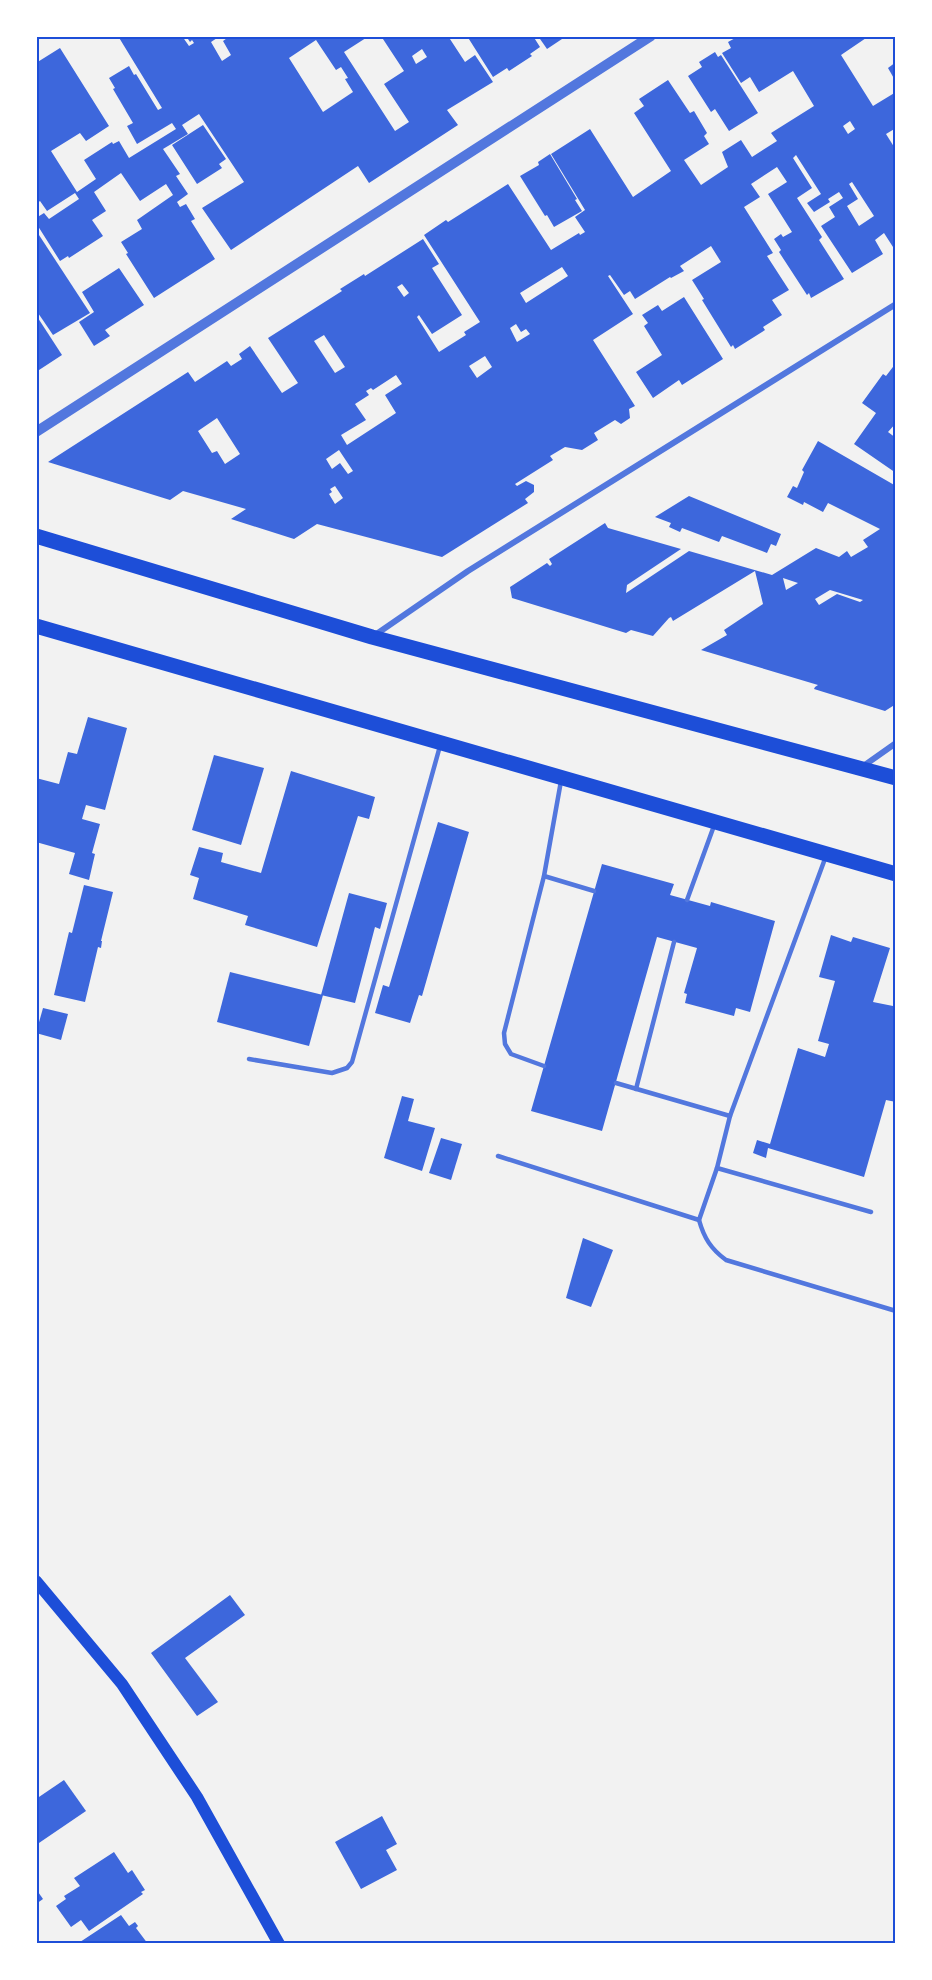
<svg xmlns="http://www.w3.org/2000/svg" width="932" height="1980" font-family="'Fira Sans Condensed',sans-serif">
	<style>
		.building { fill: #3d67dc; fill-rule: evenodd }
		.lines { fill: none; stroke-linecap: round; stroke-linejoin: round }
		.service { stroke: #5277de; stroke-width: 4.5 }
		.minor { stroke: #5277de; stroke-width: 6 }
		.tertiary { stroke: #5277de; stroke-width: 10 }
		.secondary { stroke: #1d4ed8; stroke-width: 12 }
		.primary { stroke: #1d4ed8; stroke-width: 15 }
		.neatline { fill: none; stroke: #1d4ed8; stroke-width: 2 }
	</style>
	<rect width="100%" height="100%" fill="#f2f2f2"/>
	<g class="building">
		<path d="M118,36H182L189,46L194,43L192,40L190,42L186,36H220L211,42L222,61L231,55L223,41L230,36H369L344,52L395,131L409,122L384,84L404,71L381,36H398L400,39L404,36H448L465,62L475,55L493,82L447,110L458,125L369,183L358,166L231,250L202,208L244,182L199,114L182,125L188,134L163,149L180,174L176,176L188,194L177,202L180,207L186,204L195,219L191,221L215,259L154,298L126,254L128,253L121,242L142,229L137,220L173,195L166,184L140,201L121,173L94,192L106,211L92,220L103,236L69,258L68,256L60,261L36,223V218L44,213L49,219L79,199L75,193L47,211L40,201L36,204V63L60,48L109,126L86,141L80,133L51,151L77,192L96,179L84,160L112,142L113,144L119,141L129,158L176,129L172,123L137,144L127,126L133,123L113,89L115,88L109,78L129,66L134,75L136,74L158,110L162,108ZM316,40L336,70L341,67L348,78L345,79L353,92L323,112L289,58ZM422,49L427,57L416,64L412,56Z"/>
		<polygon points="467,36 533,36 540,47 530,54 532,56 509,71 507,68 493,77"/>
		<polygon points="538,36 564,36 565,37 547,49"/>
		<path d="M739,36H869L841,55L873,106L896,92V128L886,134L896,150V245L893,247L884,233L875,240L883,254L852,273L821,226L835,217L829,207L843,198L839,192L828,199L830,202L814,212L807,203L821,194L796,155L793,158L812,188L797,198L822,237L819,240L844,279L811,298L809,293L807,295L779,252L781,250L774,239L781,234L783,237L792,232L768,194L787,182L777,167L751,184L760,197L744,207L773,253L767,256L789,290L772,300L782,315L763,327L765,330L735,349L733,345L731,347L702,300L704,299L692,280L721,262L711,246L680,266L684,271L671,278L670,277L635,299L630,291L624,295L610,275L608,276L633,314L593,340L635,406L629,409L630,418L621,424L615,420L594,433L598,440L582,450L565,447L550,456L553,460L515,484L517,486L526,481L534,485V492L525,499L528,503L442,557L317,524L294,539L231,519L246,509L183,491L170,500L48,462L188,372L195,382L227,361L231,366L242,359L239,354L250,346L282,393L298,383L268,338L342,291L340,289L364,274L365,276L423,239L439,264L432,268L462,315L432,334L419,315L417,317L439,352L466,335L464,332L480,322L424,235L446,220L448,222L508,184L551,250L579,233L580,235L585,232L575,217L585,210L551,154L590,129L633,197L671,171L634,113L644,106L639,99L668,80L690,113L694,111L707,133L704,136L709,144L684,160L701,185L728,167L722,152L741,140L752,157L777,141L771,133L814,106L793,71L759,92L750,77L741,83L722,53L731,48L728,42ZM850,121L855,129L848,134L843,126ZM852,182L874,216L859,226L847,206L858,199L849,184ZM562,267L568,276L526,303L520,293ZM402,284L409,293L404,297L397,287ZM516,324L521,332L526,329L530,334L517,342L510,328ZM324,335L345,367L335,373L314,341ZM485,356L492,367L477,378L469,366ZM396,375L402,384L385,395L396,413L347,445L341,435L366,420L355,404L369,395L366,391L371,388L373,390ZM217,418L240,454L225,464L217,451L212,453L198,431ZM339,450L353,471L348,474L340,463L332,469L326,459ZM335,486L343,498L335,504L329,494L332,492L330,489Z"/>
		<polygon points="715,52 718,57 721,55 758,113 729,131 715,109 711,112 688,76 702,67 699,62"/>
		<polygon points="896,62 896,82 888,68"/>
		<polygon points="203,125 226,159 219,164 222,168 197,184 172,145"/>
		<polygon points="550,154 577,199 575,200 582,211 554,227 547,215 545,216 520,176 539,165 538,162"/>
		<polygon points="39,235 90,313 53,335 36,310 36,238"/>
		<polygon points="119,268 144,305 105,330 110,336 94,346 79,322 94,312 82,292"/>
		<polygon points="684,297 723,359 682,385 679,380 653,398 636,372 662,355 644,326 648,323 642,315 658,305 662,311"/>
		<polygon points="36,315 62,355 36,372"/>
		<polygon points="896,363 896,423 888,432 896,438 896,473 854,444 876,413 862,403 883,374 886,376"/>
		<path d="M818,441L896,486V704L885,711L814,689L815,687L818,685L701,650L727,635L724,630L763,604L755,571L673,621L671,617L669,618L653,636L631,630L626,633L512,598L510,587L547,563L550,566L552,564L549,559L605,523L608,528L681,549L627,585L626,593L689,551L772,575L816,548L839,557L847,551L851,557L868,547L863,540L880,529L828,503L823,512L804,502L803,505L787,497L793,486L797,488L804,472L802,470ZM783,578L798,583L786,590ZM830,590L863,600L860,602L837,594L819,605L815,599Z"/>
		<polygon points="689,496 781,534 776,546 771,544 767,553 722,536 719,542 682,528 680,532 669,527 671,523 655,517"/>
		<polygon points="88,717 127,728 105,810 86,805 82,819 100,824 92,853 95,854 89,880 69,874 75,853 36,842 36,778 59,784 68,752 77,754"/>
		<polygon points="214,755 264,768 241,845 192,830"/>
		<polygon points="291,771 375,797 369,819 358,816 317,947 245,925 248,916 193,899 199,878 190,875 199,847 223,853 221,862 261,873"/>
		<polygon points="438,822 469,832 422,996 419,995 410,1023 375,1013 383,985 389,987"/>
		<polygon points="602,864 674,884 670,895 710,906 711,902 775,921 750,1012 736,1008 734,1016 685,1003 687,994 684,993 697,948 657,937 602,1131 531,1111"/>
		<polygon points="84,885 113,892 101,941 102,941 101,948 98,947 85,1002 54,995 69,932 72,933"/>
		<polygon points="349,893 387,903 380,929 375,927 355,1003 321,995"/>
		<polygon points="831,935 851,942 853,937 890,948 873,1002 893,1006 896,997 896,1102 886,1100 864,1177 768,1148 766,1158 753,1153 757,1140 770,1144 798,1048 825,1057 829,1044 818,1041 835,981 819,977"/>
		<polygon points="230,972 323,995 309,1046 217,1022"/>
		<polygon points="43,1008 68,1014 61,1040 36,1033"/>
		<polygon points="402,1096 414,1099 408,1121 435,1128 422,1171 384,1158"/>
		<polygon points="441,1138 462,1144 451,1180 429,1173"/>
		<polygon points="583,1238 613,1250 591,1307 566,1298"/>
		<polygon points="230,1595 245,1615 185,1658 218,1702 197,1716 151,1653"/>
		<polygon points="64,1780 86,1811 36,1845 36,1799"/>
		<polygon points="382,1816 397,1844 386,1850 397,1870 361,1889 335,1842"/>
		<polygon points="114,1852 128,1873 132,1870 145,1890 141,1892 143,1894 89,1931 81,1920 71,1927 56,1906 66,1899 64,1896 80,1886 74,1878"/>
		<polygon points="36,1889 43,1899 36,1904"/>
		<polygon points="121,1915 129,1926 135,1922 138,1926 136,1928 148,1944 77,1944"/>
	</g>
	<g class="lines">
		<g class="service">
			<polyline points="544,876 594,891"/>
			<polyline points="687,900 715,823"/>
			<polyline points="249,1059 332,1073 347,1068 352,1062 440,746"/>
			<polyline points="544,1066 511,1054 505,1044 504,1033 544,876 561,781"/>
			<polyline points="616,1083 730,1116 826,856"/>
			<polyline points="636,1089 674,942"/>
			<polyline points="498,1156 699,1220 717,1168 730,1116"/>
			<polyline points="717,1168 871,1212"/>
			<path d="M699,1220C704,1238 711,1249 726,1260L896,1311"/>
		</g>
		<g class="minor">
			<polyline points="375,635 468,571 896,304"/>
			<polyline points="862,767 896,743"/>
		</g>
		<polyline class="tertiary" points="36,432 651,36"/>
		<polyline class="secondary" points="36,1581 122,1684 197,1797 279,1944"/>
		<g class="primary">
			<polyline points="36,536 372,637 896,778"/>
			<polyline points="36,626 896,874"/>
		</g>
	</g>
	<rect width="932" height="1980" fill="none" stroke="#ffffff" stroke-width="75"/>
	<rect x="38" y="38" width="856" height="1904" class="neatline"/>
</svg>
